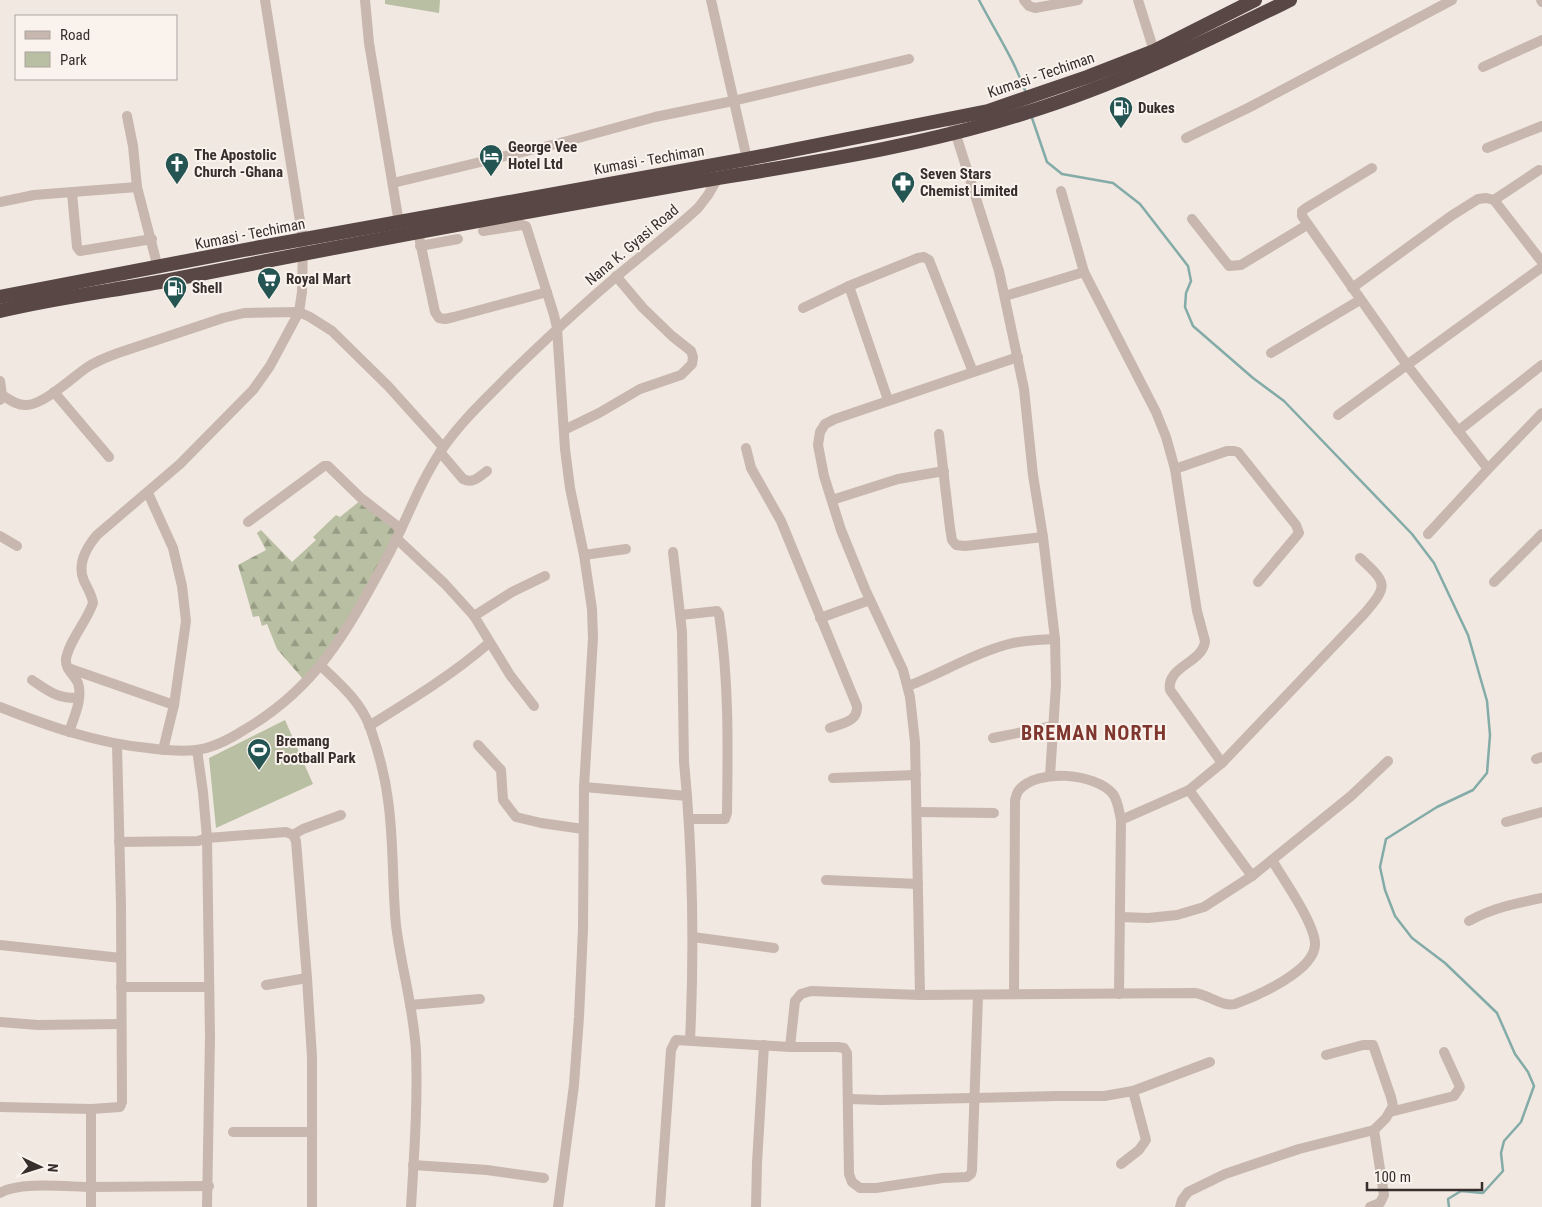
<svg xmlns="http://www.w3.org/2000/svg" width="1542" height="1207" font-family="'Roboto Condensed',sans-serif">
	<style>
		.green { fill: #b9bfa2 }
		.forest { fill: url(#forest-firs) }
		.lines { fill: none; stroke-linecap: round; stroke-linejoin: round }
		.stream { stroke: #83aba8; stroke-width: 2.5 }
		.minor { stroke: #c8b7ae; stroke-width: 10 }
		.highway { stroke: #584744; stroke-width: 14 }
		.labels { text-anchor: middle; stroke-width: 4; stroke-linejoin: round; paint-order: stroke }
		.street-label { font-size: 15px; fill: #382e2c; stroke: #f9f2ed }
		.poi-label { font-size: 15px; font-weight: bold; fill: #382e2c; stroke: #f9f2ed; text-anchor: start }
		.district-label { font-size: 20px; font-weight: bold; letter-spacing: 1px; fill: #7f362d; stroke: #f9f2ed }
	</style>
	<defs>
		<pattern id="forest-firs" width="22" height="20" patternUnits="userSpaceOnUse" patternTransform="scale(1.25)"><rect width="22" height="20" fill="#b9bfa2"/><path d="M5 1l3.5 6h-7zM16 11l3.5 6h-7z" fill="#979c84"/></pattern>
	</defs>
	<rect width="100%" height="100%" fill="#f1e8e1"/>
	<g class="green">
		<polygon points="385,0 440,0 439,13 385,4"/>
		<polygon points="285,720 313,784 216,828 209,758"/>
	</g>
	<polygon class="forest" points="361,500 397,531 339,635 303,679 277,649 267,624 262,626 259,616 253,617 238,565 266,550 257,533 261,530 292,562 316,540 313,537 336,515 340,517"/>
	<g class="lines">
		<g class="stream">
			<path d="M979,0C995,31 1014,59 1026,93"/>
			<polyline points="1031,115 1047,162 1062,174 1113,183 1140,204 1188,266 1191,281 1186,293 1185,307 1193,326 1253,378 1284,401 1412,534 1434,563 1468,635 1487,701 1490,735 1487,773 1473,790 1437,807 1386,839 1380,867 1385,890 1395,916 1412,938 1445,963 1497,1013 1515,1054 1528,1072 1534,1086 1521,1122 1504,1141 1501,1153 1503,1171 1483,1193 1461,1191 1448,1199 1449,1207"/>
		</g>
		<g class="minor">
			<polyline points="365,0 369,43 399,223"/>
			<polyline points="711,0 747,159"/>
			<polyline points="1024,0 1029,6 1035,8 1078,0"/>
			<polyline points="1138,0 1154,51"/>
			<polyline points="1541,0 1542,2"/>
			<polyline points="1483,67 1542,40"/>
			<polyline points="127,116 133,146 137,187"/>
			<polyline points="951,119 999,271 1024,389 1033,475 1043,537 1055,639 1056,685 1050,776"/>
			<polyline points="1186,138 1250,107 1452,0"/>
			<polyline points="1487,148 1542,126"/>
			<polyline points="1372,168 1306,208 1302,211 1302,216 1407,365 1488,469"/>
			<polyline points="393,183 560,143 655,117 733,101 909,59"/>
			<polyline points="1061,191 1084,272"/>
			<polyline points="72,193 77,247 80,251 152,239"/>
			<polyline points="1494,200 1539,170"/>
			<polyline points="0,202 34,195 137,187 158,268"/>
			<polyline points="1192,219 1229,266 1241,265 1307,225"/>
			<polyline points="483,231 522,225 526,226 554,315 557,328 565,449 570,488 584,555 592,609 593,638 584,787 583,929 579,1017 574,1085 558,1207"/>
			<polyline points="418,232 435,312 439,318 445,319 454,317 547,292"/>
			<polyline points="420,246 458,239"/>
			<polyline points="849,286 888,400"/>
			<polyline points="1352,288 1451,216 1478,199 1486,198 1494,200 1542,262"/>
			<path d="M1005,296L1084,272L1156,412L1166,437L1175,469L1197,611L1205,641C1203,663 1166,666 1170,690L1222,763"/>
			<polyline points="803,308 849,286 918,258 924,257 929,260 973,372"/>
			<polyline points="1271,353 1360,300"/>
			<polyline points="0,381 2,395 0,400"/>
			<polyline points="54,392 109,457"/>
			<path d="M2,395C10,400 18,406 27,405C44,404 72,378 86,368C96,361 107,357 118,353L223,318L244,313L299,312L310,317L332,331L388,386L443,447"/>
			<polyline points="1338,415 1542,267"/>
			<polyline points="564,430 599,413 640,389 681,375 692,364 693,357 691,351 672,336 643,308 616,276"/>
			<polyline points="1458,431 1542,365"/>
			<polyline points="939,434 950,528 952,540 956,545 965,546 1043,537"/>
			<path d="M746,448L751,468L781,521L857,706C858,722 842,723 830,728"/>
			<path d="M440,452L463,479C473,484 479,477 487,471"/>
			<polyline points="1175,469 1227,451 1234,451 1238,452 1296,525 1299,533 1258,582"/>
			<polyline points="148,493 173,548 182,586 186,621 174,705 163,750"/>
			<polyline points="832,500 898,479 944,471"/>
			<polyline points="248,522 324,466 328,466 361,498 401,529"/>
			<polyline points="1428,534 1488,469 1542,413"/>
			<polyline points="0,536 17,546"/>
			<polyline points="396,538 445,584 474,616 510,675 534,706"/>
			<polyline points="673,552 682,632 684,762 687,796"/>
			<polyline points="584,555 626,549"/>
			<polyline points="1494,582 1542,534"/>
			<path d="M681,615L717,611L719,614C729,680 728,746 727,813L725,819H689"/>
			<polyline points="474,616 512,592 545,576"/>
			<polyline points="820,618 870,600"/>
			<path d="M321,666C340,684 360,701 370,727C378,750 385,776 388,800C394,841 392,884 396,925C401,967 414,1009 416,1052C418,1103 414,1156 411,1207"/>
			<polyline points="68,668 174,705"/>
			<path d="M32,680C48,691 58,699 79,698"/>
			<path d="M908,686C942,673 974,653 1009,644C1024,640 1040,640 1055,639"/>
			<path d="M0,707C48,726 96,743 148,748C163,750 180,752 196,750C213,748 230,739 244,730C315,689 346,633 384,563C405,526 418,484 443,448C462,420 488,397 511,373C543,342 576,311 610,282C639,257 670,234 698,208L708,195L718,178"/>
			<path d="M369,726C411,700 452,675 489,643"/>
			<path d="M69,732C74,717 83,699 78,683C74,674 65,670 66,659C69,641 87,621 93,603C92,595 88,589 84,581C77,565 86,548 97,535L180,464L253,390L270,366L299,312L302,292L303,240L265,0"/>
			<polyline points="993,738 1053,726"/>
			<polyline points="478,745 501,770 503,800 516,817 541,823 583,829"/>
			<polyline points="197,750 203,792 207,838 210,1037 207,1207"/>
			<polyline points="1536,759 1542,757"/>
			<polyline points="833,778 916,775"/>
			<path d="M584,787L687,796C693,877 694,958 690,1040"/>
			<polyline points="1189,790 1252,876"/>
			<polyline points="917,812 994,813"/>
			<path d="M1121,820L1189,790L1222,763L1364,614C1389,585 1387,583 1360,558"/>
			<polyline points="1506,822 1542,812"/>
			<polyline points="293,835 303,829 341,815"/>
			<polyline points="119,842 198,841 207,838 286,832 293,835 296,841 307,978 312,1057 312,1207"/>
			<polyline points="826,880 918,884"/>
			<polyline points="1120,917 1148,918 1177,915 1204,907 1252,876 1351,796 1388,761"/>
			<path d="M1469,921C1492,908 1517,903 1542,898"/>
			<polyline points="693,937 774,948"/>
			<polyline points="0,945 121,958"/>
			<polyline points="266,985 307,978"/>
			<polyline points="121,987 209,987"/>
			<path d="M1014,994L1015,800C1016,797 1017,792 1019,790C1038,768 1095,773 1113,794C1118,801 1119,811 1121,820L1119,994"/>
			<polyline points="920,995 915,742 910,697 903,670 865,589 841,530 824,476 818,445 820,432 825,424 835,419 1018,357"/>
			<polyline points="410,1005 480,999"/>
			<polyline points="0,1022 38,1025 121,1024"/>
			<polyline points="790,1047 838,1047 844,1048 847,1053 849,1174 852,1182 860,1188 876,1188 943,1178 967,1177 971,1174 972,1170 978,995"/>
			<polyline points="849,1099 881,1100 1057,1096 1104,1096 1133,1091 1210,1062"/>
			<polyline points="0,1107 91,1109 120,1107 122,1102 121,906 117,745"/>
			<polyline points="1390,1112 1454,1096 1460,1087 1444,1052"/>
			<polyline points="233,1132 312,1132"/>
			<polyline points="1121,1164 1139,1150 1146,1140 1133,1091"/>
			<polyline points="413,1165 487,1170 544,1178"/>
			<path d="M0,1193C19,1181 69,1187 92,1187C131,1187 170,1186 209,1186"/>
			<polyline points="91,1207 91,1109"/>
			<path d="M660,1207L671,1050L676,1040L790,1047L795,1001L801,994L811,991L920,995L1195,993C1209,995 1222,1007 1235,1004C1257,996 1314,971 1315,945C1316,925 1283,879 1272,860"/>
			<polyline points="756,1207 757,1163 764,1045"/>
			<polyline points="1180,1207 1182,1200 1188,1192 1225,1174 1299,1149 1374,1130 1386,1118 1393,1106 1391,1097 1373,1045 1363,1045 1326,1055"/>
			<polyline points="1370,1207 1380,1203 1384,1195 1374,1130"/>
		</g>
		<g class="highway">
			<polyline points="0,297 244,250 747,159 988,111 1087,77 1154,51 1255,0"/>
			<path d="M0,311C54,298 110,291 165,281C335,247 507,215 678,185C794,165 912,149 1025,113C1117,85 1204,42 1290,0"/>
		</g>
	</g>
	<defs>
		<g id="fuel-pin" transform="scale(1.25)"><path d="M0 17L-7.5 6A9.5 9.5 0 1 1 7.5 6Z" fill="#255552" stroke="#f9f2ed"/><path d="M-5.5-6h7V0h2V4h1.3V-2.5L3-4.5l.8-.8L6-3V5H2.5V1h-1V6h-7ZM-4.2-4.7v3.2H.2V-4.7Z" fill="#fff"/></g>
		<g id="hotel-pin" transform="scale(1.25)"><path d="M0 17L-7.5 6A9.5 9.5 0 1 1 7.5 6Z" fill="#255552" stroke="#f9f2ed"/><path d="M-6-4.5h1.5V1H6V5H4.5V3h-9V5H-6ZM-4 0a1.8 1.8 0 1 1 3.6 0ZM.5 0V-2.5h3Q6-2.5 6 0Z" fill="#fff"/></g>
		<g id="church-pin" transform="scale(1.25)"><path d="M0 17L-7.5 6A9.5 9.5 0 1 1 7.5 6Z" fill="#255552" stroke="#f9f2ed"/><path d="M-1.2-6h2.4v3.5h3.3v2.4h-3.3V6h-2.4V-.1h-3.3v-2.4h3.3Z" fill="#fff"/></g>
		<g id="pharmacy-pin" transform="scale(1.25)"><path d="M0 17L-7.5 6A9.5 9.5 0 1 1 7.5 6Z" fill="#255552" stroke="#f9f2ed"/><path d="M-2-6h4v4h4v4h-4v4h-4v-4h-4v-4h4Z" fill="#fff"/></g>
		<g id="supermarket-pin" transform="scale(1.25)"><path d="M0 17L-7.5 6A9.5 9.5 0 1 1 7.5 6Z" fill="#255552" stroke="#f9f2ed"/><path d="M-6-5.5h2.5l.6 2H6L4.5 2H-2.5L-4.4-4H-6ZM-1.5 3.2a1.3 1.3 0 1 0 .1 0ZM3 3.2a1.3 1.3 0 1 0 .1 0Z" fill="#fff"/></g>
		<g id="stadium-pin" transform="scale(1.25)"><path d="M0 17L-7.5 6A9.5 9.5 0 1 1 7.5 6Z" fill="#255552" stroke="#f9f2ed"/><path d="M0-5a6.5 5 0 1 0 0 10a6.5 5 0 1 0 0-10ZM-3.5-1.8h7v3.6h-7Z" fill="#fff"/></g>
	</defs>
	<g fill-rule="evenodd">
		<use href="#fuel-pin" x="1121" y="108"/>
		<use href="#hotel-pin" x="491" y="156"/>
		<use href="#church-pin" x="177" y="164"/>
		<use href="#pharmacy-pin" x="903" y="183"/>
		<use href="#supermarket-pin" x="269" y="279"/>
		<use href="#fuel-pin" x="175" y="288"/>
		<use href="#stadium-pin" x="259" y="750"/>
	</g>
	<g class="labels">
		<g class="street-label">
			<text transform="translate(1041 75) rotate(-19)" y="5">Kumasi - Techiman</text>
			<text transform="translate(649 160) rotate(-10)" y="5">Kumasi - Techiman</text>
			<text transform="translate(250 234) rotate(-11)" y="5">Kumasi - Techiman</text>
			<text transform="translate(632 245) rotate(-40)" y="5">Nana K. Gyasi Road</text>
		</g>
		<g class="poi-label">
			<text x="1138" y="113">Dukes</text>
			<text x="508" y="152">George Vee<tspan x="508" dy="17">Hotel Ltd</tspan></text>
			<text x="194" y="160">The Apostolic<tspan x="194" dy="17">Church -Ghana</tspan></text>
			<text x="920" y="179">Seven Stars<tspan x="920" dy="17">Chemist Limited</tspan></text>
			<text x="286" y="284">Royal Mart</text>
			<text x="192" y="293">Shell</text>
			<text x="276" y="746">Bremang<tspan x="276" dy="17">Football Park</tspan></text>
		</g>
		<g class="district-label">
			<text x="1094" y="740">BREMAN NORTH</text>
		</g>
	</g>
	<rect x="15" y="15" width="162" height="65" fill="#f9f2ed" stroke="#aca4a0"/>
	<rect x="25" y="31" width="25" height="8" fill="#c8b7ae" stroke="#aca4a0"/>
	<text x="60" y="40" font-size="15" fill="#382e2c">Road</text>
	<rect x="25" y="52" width="25" height="15" fill="#b9bfa2" stroke="#aca4a0"/>
	<text x="60" y="65" font-size="15" fill="#382e2c">Park</text>
	<g transform="translate(40 1167) rotate(94)" stroke="#f9f2ed" stroke-width="4" paint-order="stroke">
	<path d="M0-4L9 19L0 12L-9 19Z" fill="#382e2c"/>
	<text y="-8" font-size="14" font-weight="bold" text-anchor="middle" fill="#382e2c">N</text>
	</g>
	<path d="M1367 1182v8h115v-8" fill="none" stroke="#382e2c" stroke-width="2.5"/>
	<text x="1374" y="1182" font-size="15" fill="#382e2c" stroke="#f9f2ed" stroke-width="4" paint-order="stroke">100 m</text>
</svg>
